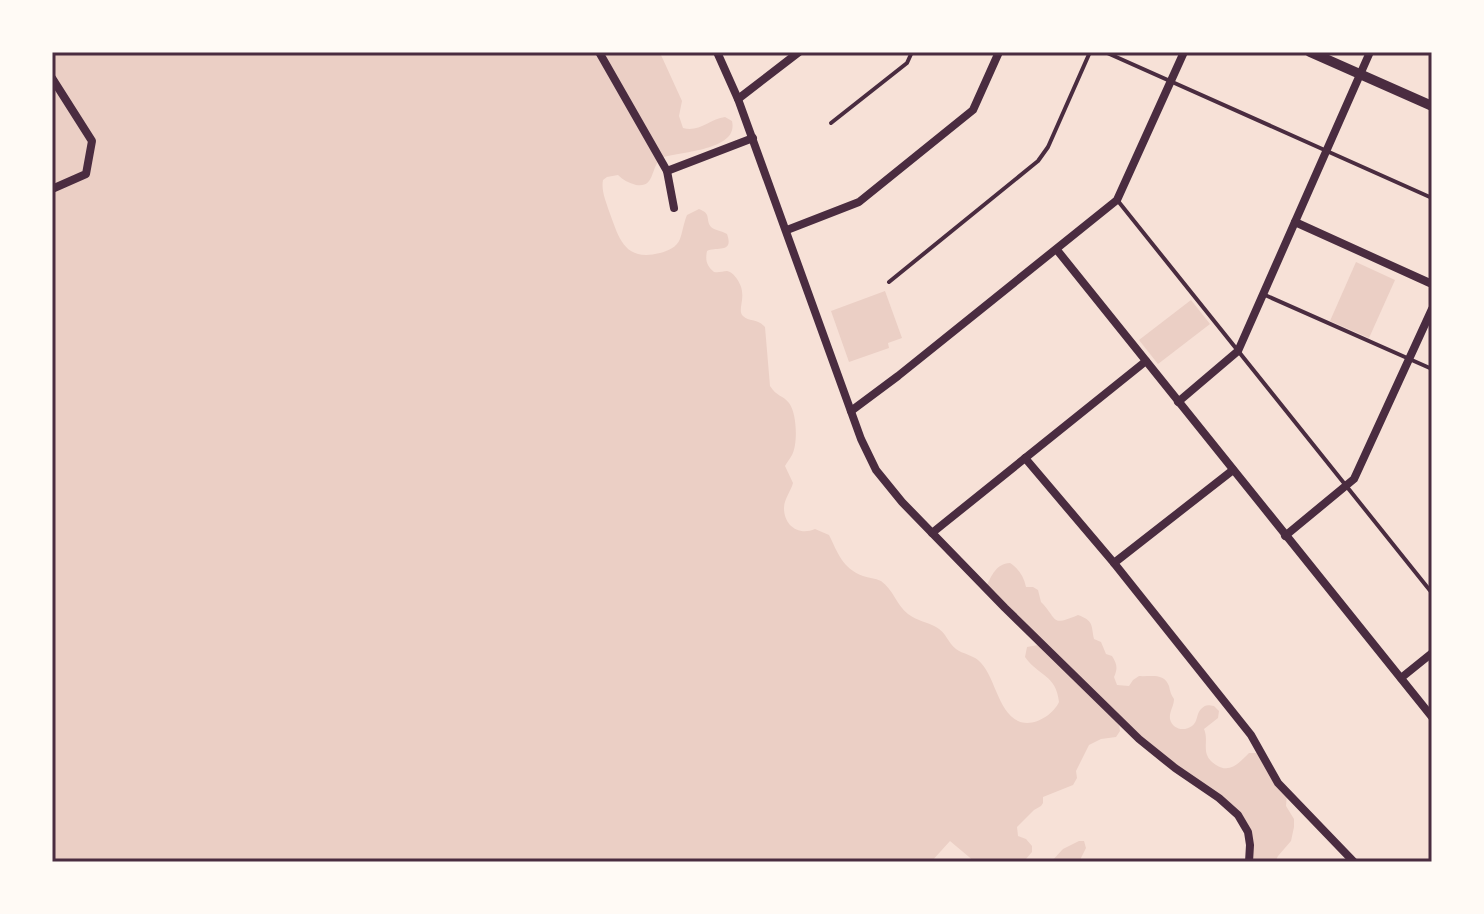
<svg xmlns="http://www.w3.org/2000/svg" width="1484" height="914" font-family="'Open Sans',sans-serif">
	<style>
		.green { fill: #ebcfc5 }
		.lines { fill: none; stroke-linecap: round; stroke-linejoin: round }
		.service { stroke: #4a2c40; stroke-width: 4 }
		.minor { stroke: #4a2c40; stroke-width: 8 }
		.tertiary { stroke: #4a2c40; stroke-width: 10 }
		.neatline { fill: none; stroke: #4a2c40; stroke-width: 3 }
	</style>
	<rect width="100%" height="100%" fill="#f7e1d7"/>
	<g class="green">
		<path d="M52,52H662L661,55L682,101L679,116L683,128C698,133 710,119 725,117L732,121C739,151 680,151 661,158C650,169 655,188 636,185C629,183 623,180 618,175L607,177L603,180C601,191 606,201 609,211C619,238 624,262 660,253C668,251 677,247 680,239C682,234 684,222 687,215L699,209C712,214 705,219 711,227C714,230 722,231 727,234C734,254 717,246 707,251C705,261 707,266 714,272C719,273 723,271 727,271C732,272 735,276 737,279C749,296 736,309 743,316C749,322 757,318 765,327L770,386C777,397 783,395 789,403C797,413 798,444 792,455C790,459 787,462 785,466L793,483C791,491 784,499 784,508C784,526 799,536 815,529L829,535C838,553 842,568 863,576C869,578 875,578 881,581C893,589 897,606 908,614C917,621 927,622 936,627C946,632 948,643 956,649C963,654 972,655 978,660C995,674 997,711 1018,721C1033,728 1053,715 1059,702C1056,674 1038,676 1025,657L1027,647L1038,645L1119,725L1120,731L1116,737L1101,739L1089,745L1076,771L1077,778L1073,785L1043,797V803L1041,806L1034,810L1017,827L1018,836L1026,839L1032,846V852L1025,860L1026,862H975L950,841L931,862H52Z"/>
		<polygon points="1356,262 1395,280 1369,338 1330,321"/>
		<polygon points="885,291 902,338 888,343 889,348 849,362 831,311"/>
		<polygon points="1191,300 1210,324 1158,364 1139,340"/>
		<path d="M1010,563C1019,569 1024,577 1026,587H1033L1038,590L1041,602C1058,619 1050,627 1078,615C1094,621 1091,625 1094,639L1101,642L1106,654L1112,656C1117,664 1118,668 1114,677L1117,685L1129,686L1133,680L1139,676C1150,677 1164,672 1169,686C1170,691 1171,695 1174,699C1174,706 1169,712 1170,719C1172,729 1184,732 1192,726C1198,722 1196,714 1201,709C1206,704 1208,705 1214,706L1219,711L1218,718L1204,729C1208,738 1204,747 1207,755C1209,760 1212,762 1216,765C1230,774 1239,763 1249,753H1257L1287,793L1286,806L1294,819V827L1291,841L1278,856L1275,862H1251L1241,817L1166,760L986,587C992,575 996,564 1010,563Z"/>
		<polygon points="1079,841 1084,841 1086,848 1079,862 1051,862 1063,849"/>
	</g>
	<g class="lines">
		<g class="service">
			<polyline points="1105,52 1432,198"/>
			<polyline points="831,123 907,63 912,52"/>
			<polyline points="1118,201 1432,593"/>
			<polyline points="889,282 1038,161 1048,147 1090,52"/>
			<polyline points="1265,295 1432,369"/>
		</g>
		<g class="minor">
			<polyline points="599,52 667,171 674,208"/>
			<polyline points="717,52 738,99 861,439 876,470 902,502 1005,608 1139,739 1175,768 1219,798 1238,815 1248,832 1250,845 1249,862"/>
			<polyline points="52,78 92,141 86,174 52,189"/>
			<polyline points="738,99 799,52"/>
			<polyline points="667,171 753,138"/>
			<polyline points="1295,222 1432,284"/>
			<polyline points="787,230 859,202 973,110 999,52"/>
			<polyline points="1057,250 1432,717"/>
			<polyline points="1178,402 1238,351 1370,52"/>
			<polyline points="851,411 898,376 1117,200 1184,52"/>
			<polyline points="1025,458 1114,563 1251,735 1278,783 1354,862"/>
			<polyline points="932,533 1146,361"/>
			<polyline points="1285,536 1354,479 1432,309"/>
			<polyline points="1114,563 1233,470"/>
			<polyline points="1401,678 1432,653"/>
		</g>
		<polyline class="tertiary" points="1310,52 1432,106"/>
	</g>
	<rect width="1484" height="914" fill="none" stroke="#fffaf5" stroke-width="108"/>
	<rect x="54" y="54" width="1376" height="806" class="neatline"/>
</svg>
